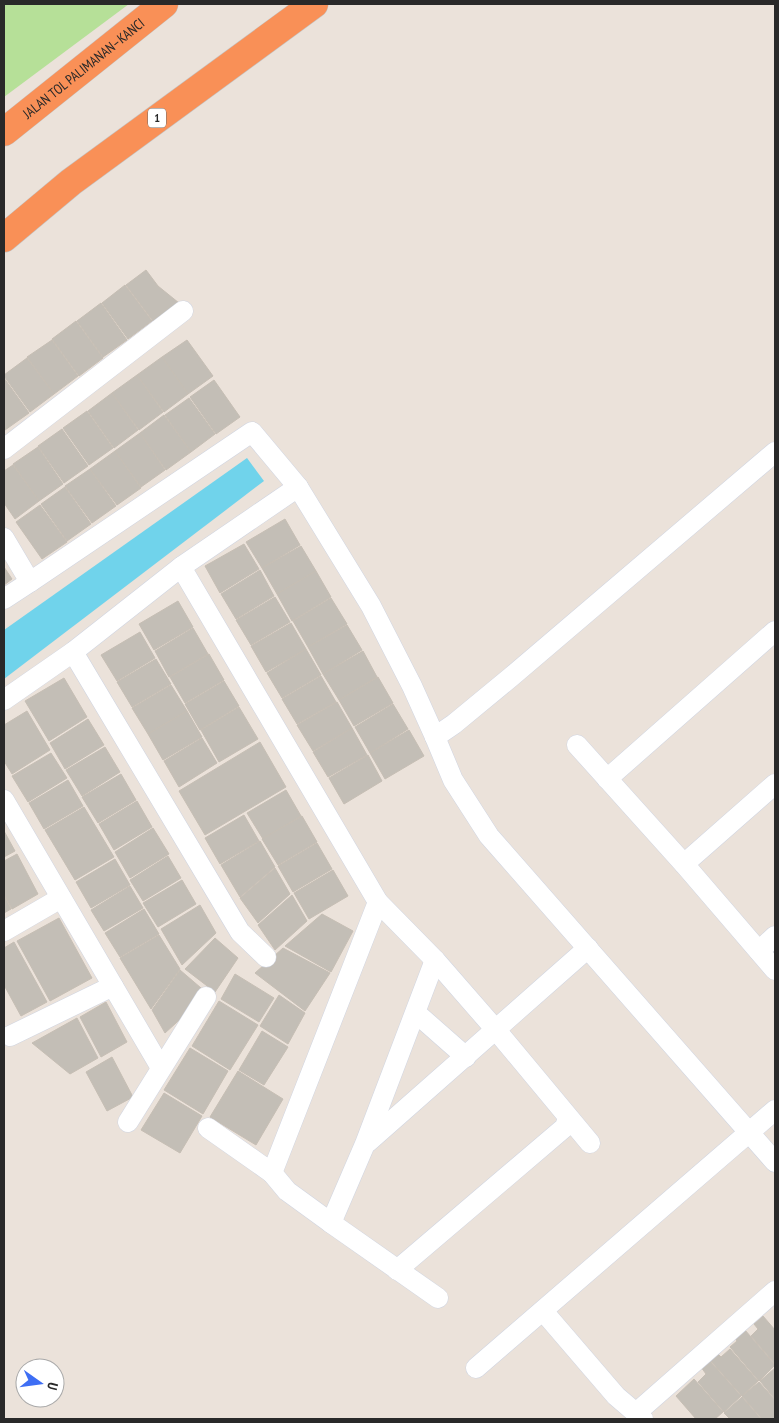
<svg xmlns="http://www.w3.org/2000/svg" width="779" height="1423" font-family="'PT Sans Narrow',sans-serif">
	<style>
		.green { fill: #b6e098 }
		.water { fill: #70d3eb }
		.building { fill: #c3beb6; stroke: #c6beb4 }
		.lines { fill: none; stroke-linecap: round; stroke-linejoin: round }
		.minor-casing { stroke: #d0d5e1; stroke-width: 21 }
		.motorway-casing { stroke: #c3c3c3; stroke-width: 29 }
		.minor { stroke: #fff; stroke-width: 20 }
		.motorway { stroke: #f99057; stroke-width: 28 }
		.labels { text-anchor: middle; stroke-width: 5; stroke-linejoin: round; paint-order: stroke }
		.shield { fill: #fff; stroke: #696969; stroke-width: 1 }
		.shield-label { font-size: 12px; font-weight: bold; fill: #292929 }
		.street-label { font-size: 14px; fill: #292929; stroke: #fff }
	</style>
	<rect width="100%" height="100%" fill="#ebe2da"/>
	<polygon class="green" points="4,4 129,4 4,97"/>
	<polygon class="water" points="247,458 264,481 4,679 4,630"/>
	<g class="building">
		<polygon points="146,270 158,286 179,303 153,321 126,285"/>
		<polygon points="125,285 152,321 128,339 102,303"/>
		<polygon points="101,303 127,340 103,357 77,321"/>
		<polygon points="76,321 103,358 79,376 52,339"/>
		<polygon points="52,340 78,376 54,394 27,357"/>
		<polygon points="187,340 213,376 188,394 162,357"/>
		<polygon points="162,357 188,394 164,412 137,375"/>
		<polygon points="27,358 54,394 30,412 4,376 4,375"/>
		<polygon points="137,375 163,412 139,430 112,393"/>
		<polygon points="4,378 29,413 5,430 4,429"/>
		<polygon points="214,380 240,417 216,434 190,397"/>
		<polygon points="112,393 138,430 114,448 88,411"/>
		<polygon points="189,398 215,434 191,452 165,415"/>
		<polygon points="87,411 113,448 89,465 63,428"/>
		<polygon points="164,415 191,452 166,470 140,433"/>
		<polygon points="62,429 88,466 64,483 38,446"/>
		<polygon points="140,433 165,470 141,487 115,451"/>
		<polygon points="38,447 63,484 39,501 13,464"/>
		<polygon points="115,451 141,488 117,505 90,469"/>
		<polygon points="13,465 39,501 15,519 4,503 4,471"/>
		<polygon points="90,469 116,506 92,523 65,486"/>
		<polygon points="65,487 91,524 67,541 41,504"/>
		<polygon points="40,505 67,542 42,559 16,522"/>
		<polygon points="285,519 300,545 262,568 246,542"/>
		<polygon points="244,544 259,569 220,593 205,566"/>
		<polygon points="301,546 316,571 277,594 262,568"/>
		<polygon points="4,567 12,579 4,585"/>
		<polygon points="260,570 274,596 236,619 221,594"/>
		<polygon points="316,571 331,597 292,621 277,594"/>
		<polygon points="275,597 290,622 251,645 236,620"/>
		<polygon points="331,598 347,624 308,647 293,621"/>
		<polygon points="178,601 193,627 154,650 139,624"/>
		<polygon points="291,623 306,649 266,672 251,646"/>
		<polygon points="347,625 362,650 323,674 308,647"/>
		<polygon points="193,628 208,654 169,677 155,651"/>
		<polygon points="140,632 155,658 117,681 101,655"/>
		<polygon points="306,649 321,675 282,698 267,673"/>
		<polygon points="363,651 377,677 339,700 323,674"/>
		<polygon points="209,654 224,680 185,703 170,677"/>
		<polygon points="156,659 171,684 132,707 117,682"/>
		<polygon points="321,676 336,702 297,724 282,699"/>
		<polygon points="378,677 393,703 354,726 339,700"/>
		<polygon points="64,678 87,717 49,741 25,701"/>
		<polygon points="224,681 239,706 200,730 185,704"/>
		<polygon points="171,685 187,711 148,734 132,708"/>
		<polygon points="337,702 352,728 313,751 297,725"/>
		<polygon points="393,704 408,729 370,753 355,727"/>
		<polygon points="239,707 258,739 219,762 201,730"/>
		<polygon points="27,711 50,750 12,774 4,761 4,725"/>
		<polygon points="187,711 202,737 163,760 148,734"/>
		<polygon points="88,719 104,745 65,769 50,743"/>
		<polygon points="352,728 367,755 328,777 313,752"/>
		<polygon points="409,730 424,756 385,779 370,753"/>
		<polygon points="202,738 217,763 179,787 164,761"/>
		<polygon points="260,742 286,787 205,835 179,791"/>
		<polygon points="105,747 120,772 82,796 66,770"/>
		<polygon points="51,753 67,778 28,802 12,776"/>
		<polygon points="368,755 382,781 344,804 329,778"/>
		<polygon points="121,774 136,800 98,823 82,797"/>
		<polygon points="68,780 83,806 44,829 29,803"/>
		<polygon points="286,790 301,816 263,839 247,813"/>
		<polygon points="137,801 152,827 114,850 99,824"/>
		<polygon points="84,807 114,857 75,880 45,830"/>
		<polygon points="244,815 259,841 220,864 205,838"/>
		<polygon points="302,816 317,842 278,865 262,839"/>
		<polygon points="153,828 169,854 130,878 115,852"/>
		<polygon points="4,831 15,851 4,857"/>
		<polygon points="260,841 275,867 240,897 221,865"/>
		<polygon points="317,843 332,869 293,892 278,866"/>
		<polygon points="17,854 38,894 12,909 4,894 4,861"/>
		<polygon points="168,856 181,878 143,901 130,880"/>
		<polygon points="115,859 130,885 91,908 76,882"/>
		<polygon points="275,868 290,894 258,923 240,898"/>
		<polygon points="333,870 348,896 309,919 294,893"/>
		<polygon points="182,880 196,904 158,927 143,903"/>
		<polygon points="130,886 143,908 104,931 91,910"/>
		<polygon points="4,895 11,909 4,913"/>
		<polygon points="292,895 307,921 275,950 258,925"/>
		<polygon points="200,905 216,933 182,965 161,929"/>
		<polygon points="144,909 159,934 120,957 105,933"/>
		<polygon points="322,914 353,931 331,972 285,946"/>
		<polygon points="59,918 92,978 50,1001 17,941"/>
		<polygon points="159,935 180,969 151,1009 120,958"/>
		<polygon points="215,938 238,958 215,992 185,969"/>
		<polygon points="14,942 47,1002 21,1016 4,985 4,948"/>
		<polygon points="283,948 330,973 305,1011 255,973"/>
		<polygon points="180,970 208,994 165,1033 152,1010"/>
		<polygon points="235,974 274,998 259,1022 221,999"/>
		<polygon points="279,995 305,1013 288,1044 260,1026"/>
		<polygon points="219,1001 258,1025 230,1070 192,1046"/>
		<polygon points="106,1002 127,1042 101,1057 80,1017"/>
		<polygon points="77,1018 98,1058 70,1074 32,1043"/>
		<polygon points="262,1031 288,1047 264,1085 239,1070"/>
		<polygon points="190,1048 228,1071 203,1114 164,1090"/>
		<polygon points="112,1057 133,1097 107,1111 86,1072"/>
		<polygon points="238,1071 283,1099 256,1145 210,1117"/>
		<polygon points="164,1093 202,1116 180,1153 141,1130"/>
		<polygon points="763,1316 775,1330 775,1364 751,1336 758,1329 754,1324"/>
		<polygon points="745,1330 775,1365 759,1381 730,1347 737,1341 735,1338"/>
		<polygon points="730,1349 758,1381 742,1396 710,1360 717,1353 721,1357"/>
		<polygon points="709,1360 741,1396 724,1412 698,1382 706,1374 701,1367"/>
		<polygon points="775,1368 775,1399 760,1381"/>
		<polygon points="694,1379 723,1412 715,1419 696,1419 676,1396"/>
		<polygon points="759,1382 775,1400 775,1419 762,1419 742,1396"/>
		<polygon points="742,1397 761,1419 730,1419 724,1413"/>
	</g>
	<g class="lines">
		<g class="minor-casing">
			<g id="minor">
				<polyline points="4,449 183,311"/>
				<polyline points="4,538 30,582 252,432 298,487 371,606 412,686 435,737 454,724 511,677 775,452"/>
				<polyline points="181,567 378,902 435,960 496,1030 590,1143"/>
				<polyline points="4,599 30,582"/>
				<polyline points="73,652 240,932 266,957"/>
				<polyline points="4,700 73,652 181,567 298,487"/>
				<polyline points="435,737 453,780 489,836 775,1162"/>
				<polyline points="577,745 684,864 775,970"/>
				<polyline points="607,779 775,631"/>
				<polyline points="4,800 161,1068"/>
				<polyline points="684,864 775,784"/>
				<polyline points="4,931 61,898"/>
				<polyline points="759,951 775,936"/>
				<polyline points="435,960 365,1144 331,1223 438,1298"/>
				<polyline points="416,1013 466,1057"/>
				<polyline points="10,1036 113,986"/>
				<polyline points="128,1122 206,997"/>
				<polyline points="208,1128 272,1173 378,902"/>
				<polyline points="368,1142 588,948"/>
				<polyline points="272,1173 287,1191 331,1223"/>
				<polyline points="397,1270 565,1127 568,1118"/>
				<polyline points="543,1311 616,1396 643,1419"/>
				<polyline points="476,1368 775,1110"/>
				<polyline points="636,1413 775,1291"/>
			</g>
		</g>
		<g class="motorway-casing">
			<g id="motorway">
				<path id="s1" d="M4,132L164,4"/>
				<polyline points="4,238 71,182 314,4"/>
			</g>
		</g>
		<use href="#minor" class="minor"/>
		<use href="#motorway" class="motorway"/>
	</g>
	<g class="labels">
		<rect class="shield" x="148" y="108.5" width="18" height="19" rx="4"/>
		<g class="shield-label">
			<text x="157" y="122">1</text>
		</g>
		<g class="street-label">
			<text dy="5" stroke="none"><textPath href="#s1" startOffset="102">JALAN TOL PALIMANAN–KANCI</textPath></text>
		</g>
	</g>
	<rect width="779" height="1423" fill="none" stroke="#292929" stroke-width="10"/>
	<g transform="translate(40 1383) rotate(104)"><circle r="24" fill="#ffffff" stroke="#a9a9a9"/>
	<path d="M0-4L9 19L0 12L-9 19Z" fill="#3e6ef4"/>
	<text y="-8" font-size="14" font-weight="bold" text-anchor="middle" fill="#292929">U</text>
	</g>
</svg>
